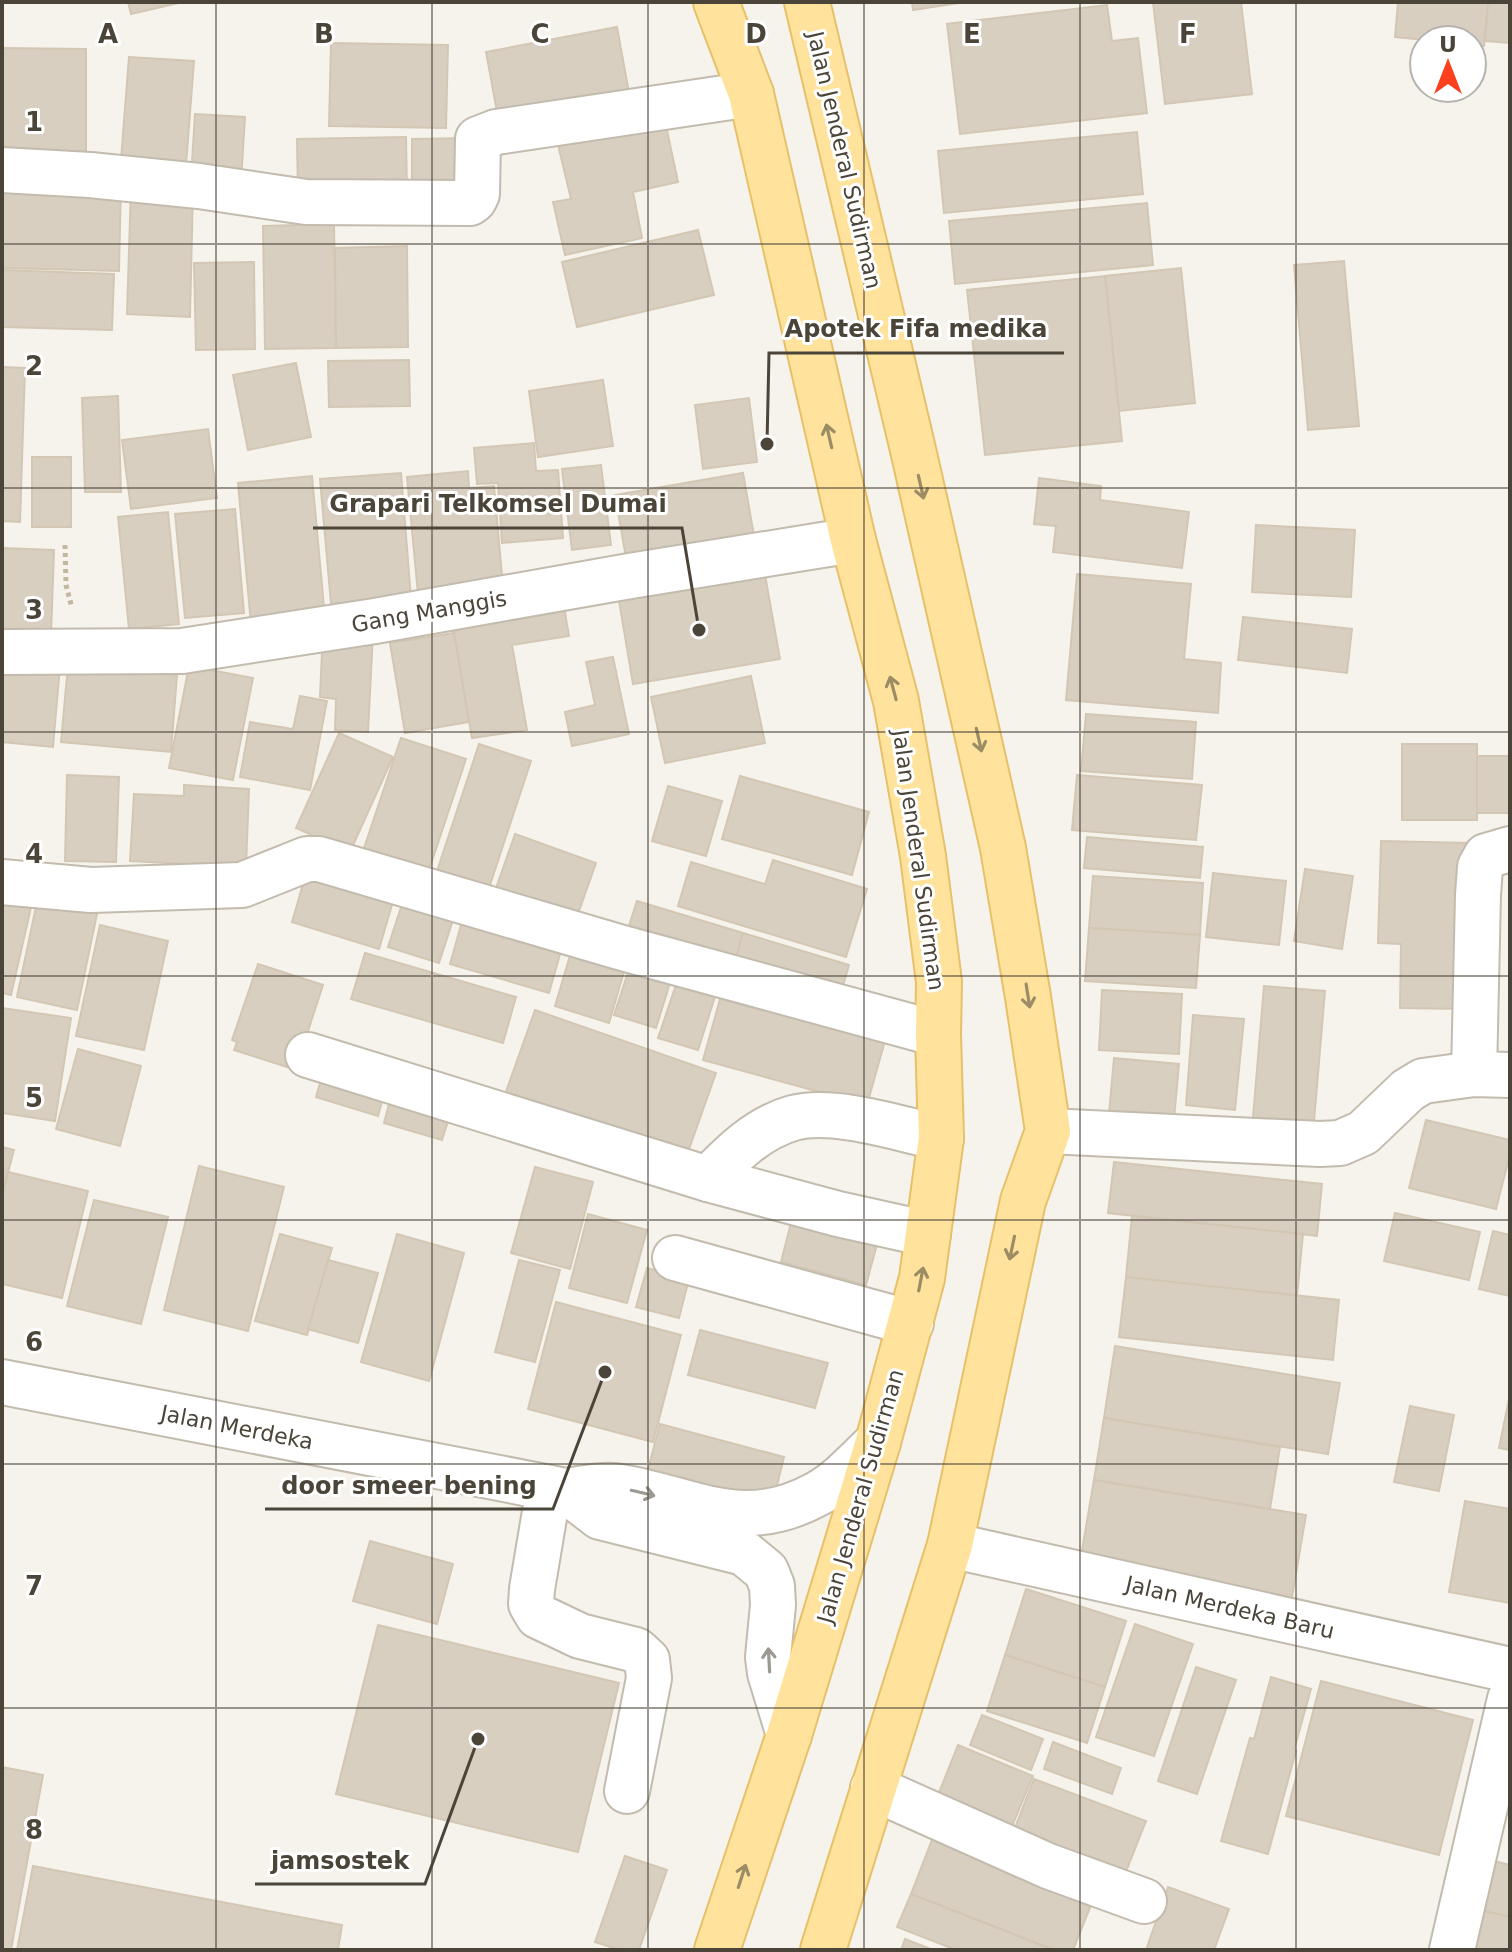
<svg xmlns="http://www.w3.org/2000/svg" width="1512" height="1952" font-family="'DejaVu Sans',sans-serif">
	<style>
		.building { fill: #d8cfc1; stroke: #d3c7b4; stroke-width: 2 }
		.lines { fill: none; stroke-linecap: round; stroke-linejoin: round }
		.minor-casing { stroke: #c2bbae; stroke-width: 48 }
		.major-casing { stroke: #e6c16a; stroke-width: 48 }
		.path { stroke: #c4b79f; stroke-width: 5; stroke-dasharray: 4 4; stroke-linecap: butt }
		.minor { stroke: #fff; stroke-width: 44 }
		.major { stroke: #ffe39c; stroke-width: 44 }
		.oneway { stroke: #9c8c66 }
		.oneway2 { stroke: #9c9892 }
		.grid { fill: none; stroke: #4b4439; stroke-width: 2; stroke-opacity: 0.55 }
		.labels { text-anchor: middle; stroke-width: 6; stroke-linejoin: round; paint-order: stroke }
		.street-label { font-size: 22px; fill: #4b4439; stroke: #fff }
		.grid-label { font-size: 26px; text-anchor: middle; font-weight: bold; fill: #4b4439; stroke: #fff; stroke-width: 6; stroke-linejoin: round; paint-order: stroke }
		.leader { fill: none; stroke: #4b4439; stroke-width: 3 }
		.callout-dot { fill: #4b4439; stroke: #fff; stroke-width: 3 }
		.callout-label { font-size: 24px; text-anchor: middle; font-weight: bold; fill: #4b4439; stroke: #fff; stroke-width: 6; stroke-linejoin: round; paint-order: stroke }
	</style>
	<rect width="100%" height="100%" fill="#f6f3ec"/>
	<g class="building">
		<polygon points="128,2 183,2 131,14"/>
		<polygon points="912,2 965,2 913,10"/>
		<polygon points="1153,2 1241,2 1252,94 1165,104"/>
		<polygon points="1398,2 1488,2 1484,46 1472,45 1472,40 1426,40 1395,37"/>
		<polygon points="1488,2 1510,2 1510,43 1485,41"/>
		<polygon points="1107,5 1112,41 1138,38 1147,113 960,134 947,24"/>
		<polygon points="617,27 631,104 500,128 486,52"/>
		<polygon points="331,43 448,45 446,128 329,126"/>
		<polygon points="2,48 86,49 86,154 2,153"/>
		<polygon points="129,57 194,61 185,178 120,172"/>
		<polygon points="195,114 245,117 241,182 191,178"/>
		<polygon points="665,121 678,182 633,192 642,238 565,255 553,202 571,199 558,145"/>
		<polygon points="1137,132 1143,194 944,213 938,151"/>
		<polygon points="406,137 407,193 298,195 297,139"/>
		<polygon points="472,138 472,196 412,197 412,139"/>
		<polygon points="2,180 121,183 119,271 2,268"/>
		<polygon points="131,187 193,189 190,317 127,314"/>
		<polygon points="1147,203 1153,265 955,284 949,221"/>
		<polygon points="334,224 336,348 265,349 263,226"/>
		<polygon points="698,230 714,295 577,327 562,262"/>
		<polygon points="407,246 408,347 336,348 335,248"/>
		<polygon points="1344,261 1359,426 1308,430 1294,265"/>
		<polygon points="254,262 255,349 196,350 194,263"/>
		<polygon points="1181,268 1195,403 1119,411 1105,276"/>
		<polygon points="2,270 114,274 112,330 2,327"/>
		<polygon points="1105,276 1122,441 985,455 967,290"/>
		<polygon points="409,360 410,406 329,407 328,361"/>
		<polygon points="296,363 311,437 248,450 233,375"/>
		<polygon points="2,367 25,368 20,522 2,521"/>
		<polygon points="603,380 613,446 538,457 529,391"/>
		<polygon points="118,396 121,492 85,492 82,398"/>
		<polygon points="749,398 757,462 703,469 695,405"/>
		<polygon points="208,429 217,498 131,509 122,440"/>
		<polygon points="534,443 536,471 558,470 563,538 502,543 498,483 477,484 474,448"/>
		<rect x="32" y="457" width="39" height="70"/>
		<polygon points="601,465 611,545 572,550 562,469"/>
		<polygon points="468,471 469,488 494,486 503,586 418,594 407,477"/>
		<polygon points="401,473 411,598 331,604 320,479"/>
		<polygon points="743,473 756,547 628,569 615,495"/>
		<polygon points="312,476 325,618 251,624 238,483"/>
		<polygon points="1039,478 1101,486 1100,500 1189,512 1182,568 1053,552 1056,526 1034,524"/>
		<polygon points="235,509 244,613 185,618 175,514"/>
		<polygon points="168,512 179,624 129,629 118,517"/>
		<polygon points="1256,525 1355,530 1351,597 1252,592"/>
		<polygon points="2,548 54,550 51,636 2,634"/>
		<polygon points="1077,574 1191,584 1184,659 1221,663 1218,713 1066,700"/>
		<polygon points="765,575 780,659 633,684 619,601"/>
		<polygon points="563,601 569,636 512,645 527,730 472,738 451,620"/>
		<polygon points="1243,617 1352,629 1347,673 1238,660"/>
		<polygon points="323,630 373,633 368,732 335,730 336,699 320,697"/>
		<polygon points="454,633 469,722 405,733 390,643"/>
		<polygon points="613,657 629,734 572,746 565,712 595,705 586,662"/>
		<polygon points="2,660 60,666 53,747 2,742"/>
		<polygon points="68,665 177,675 171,752 61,742"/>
		<polygon points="189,666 253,678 233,780 169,768"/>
		<polygon points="751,676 765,743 665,763 651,697"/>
		<polygon points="300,696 327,701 310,790 240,777 250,722 293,729"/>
		<polygon points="1086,714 1196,722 1192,779 1081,771"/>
		<polygon points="339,733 393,757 350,852 296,828"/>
		<polygon points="401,738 466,759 429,870 364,848"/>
		<polygon points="479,744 531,761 488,891 436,874"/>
		<rect x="1402" y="744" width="75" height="76"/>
		<rect x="1477" y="756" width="33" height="57"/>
		<polygon points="67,775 119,777 116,862 65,861"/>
		<polygon points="1077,775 1202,785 1196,840 1072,830"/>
		<polygon points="740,776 869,812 852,875 722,839"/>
		<polygon points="184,785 249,789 246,867 130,861 134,794 184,796"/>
		<polygon points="668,786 722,801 706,856 652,841"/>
		<polygon points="515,834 596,863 574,925 493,897"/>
		<polygon points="1087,837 1203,847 1200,878 1084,868"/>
		<polygon points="1381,841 1470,843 1465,1009 1400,1008 1401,944 1378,943"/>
		<polygon points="773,860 867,889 846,957 678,906 691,862 765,884"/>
		<polygon points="1305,869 1353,876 1342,949 1294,941"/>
		<polygon points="307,870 395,895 379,949 292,922"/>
		<polygon points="1213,873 1286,881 1279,945 1206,937"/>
		<polygon points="1093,876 1203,883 1200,935 1089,928"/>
		<polygon points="2,897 32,903 11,995 2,993"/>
		<polygon points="38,897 98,909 77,1010 17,997"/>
		<polygon points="404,898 455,914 439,963 388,947"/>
		<polygon points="637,901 743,933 732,971 625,938"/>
		<polygon points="465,911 564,940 549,993 450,964"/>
		<polygon points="100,925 168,941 144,1050 76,1036"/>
		<polygon points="1089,928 1200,935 1196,988 1085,981"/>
		<polygon points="743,933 849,965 838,1003 732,971"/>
		<polygon points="574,942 628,958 609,1023 555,1006"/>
		<polygon points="365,953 516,997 503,1043 351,999"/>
		<polygon points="633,957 674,970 656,1028 614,1015"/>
		<polygon points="258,964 323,985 298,1062 289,1059 287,1067 234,1050 237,1042 232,1040"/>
		<polygon points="680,973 719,984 698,1050 658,1038"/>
		<polygon points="724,985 888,1030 867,1105 703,1060"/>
		<polygon points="1264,986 1325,991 1314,1121 1253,1117"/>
		<polygon points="1102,990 1182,994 1179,1054 1099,1050"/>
		<polygon points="2,1008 71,1018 55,1121 2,1113"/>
		<polygon points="535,1010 716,1073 683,1166 502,1103"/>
		<polygon points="1193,1015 1244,1019 1235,1110 1186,1105"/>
		<polygon points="78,1049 141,1066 120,1146 56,1129"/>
		<polygon points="1114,1058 1179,1064 1174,1119 1109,1113"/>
		<polygon points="325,1065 387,1083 378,1116 316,1097"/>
		<polygon points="390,1100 449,1118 442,1140 384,1123"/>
		<polygon points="1426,1120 1510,1140 1510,1154 1496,1209 1409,1188"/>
		<polygon points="2,1147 14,1150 2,1195"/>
		<polygon points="1114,1162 1322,1184 1317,1236 1108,1213"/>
		<polygon points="199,1166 284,1187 248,1331 164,1310"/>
		<polygon points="535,1167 593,1182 570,1269 511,1253"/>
		<polygon points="8,1172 88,1191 62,1298 2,1284 2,1195"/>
		<polygon points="94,1200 168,1217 141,1324 67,1306"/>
		<polygon points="1395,1213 1480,1232 1469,1280 1384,1261"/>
		<polygon points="588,1214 647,1230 627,1303 569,1288"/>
		<polygon points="793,1215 879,1237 866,1285 781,1262"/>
		<polygon points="1132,1216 1303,1234 1297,1296 1126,1277"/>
		<polygon points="1493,1231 1510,1235 1510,1296 1479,1289"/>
		<polygon points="280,1234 332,1248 307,1335 255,1321"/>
		<polygon points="397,1234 464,1253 429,1381 361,1362"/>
		<polygon points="328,1260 378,1273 358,1343 308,1329"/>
		<polygon points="519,1260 560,1270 535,1362 495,1352"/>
		<polygon points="647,1268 689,1279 679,1318 636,1307"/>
		<polygon points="1126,1277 1339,1300 1333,1360 1119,1337"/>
		<polygon points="556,1302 681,1335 653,1442 528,1409"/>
		<polygon points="700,1330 828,1363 815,1408 688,1375"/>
		<polygon points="1115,1346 1340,1383 1328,1454 1104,1418"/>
		<polygon points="1509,1399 1510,1399 1510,1450 1499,1448"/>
		<polygon points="1410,1406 1454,1415 1439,1491 1394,1482"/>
		<polygon points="1104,1418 1280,1447 1270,1509 1094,1480"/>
		<polygon points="660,1424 784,1457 772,1506 647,1473"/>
		<polygon points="1094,1480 1306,1515 1291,1603 1079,1568"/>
		<polygon points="1465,1501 1510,1509 1510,1603 1449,1592"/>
		<polygon points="370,1541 453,1564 437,1624 353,1601"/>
		<polygon points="1026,1589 1126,1621 1105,1687 1005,1655"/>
		<polygon points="1135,1624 1193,1644 1154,1756 1096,1737"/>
		<polygon points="378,1625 619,1683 578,1852 336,1794"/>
		<polygon points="1005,1655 1105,1687 1087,1743 987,1711"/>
		<polygon points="1196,1667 1236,1680 1197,1794 1158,1781"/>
		<polygon points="1271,1677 1311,1689 1294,1750 1296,1751 1268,1854 1221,1841 1250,1738 1254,1739"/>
		<polygon points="1321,1681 1473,1720 1439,1855 1286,1816"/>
		<polygon points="982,1715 1043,1739 1031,1770 970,1745"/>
		<polygon points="1053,1742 1121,1768 1112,1794 1044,1769"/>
		<polygon points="958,1745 1033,1776 1010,1831 936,1800"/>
		<polygon points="2,1767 43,1775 11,1950 2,1950"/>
		<polygon points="1034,1779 1146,1821 1123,1879 1011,1838"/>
		<polygon points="935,1832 1095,1895 1073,1950 1054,1950 911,1894"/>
		<polygon points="625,1856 667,1870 639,1950 620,1950 595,1942"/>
		<polygon points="1490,1860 1510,1865 1510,1917 1479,1910"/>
		<polygon points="33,1866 342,1925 338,1950 17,1950"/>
		<polygon points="1168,1887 1229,1909 1214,1950 1146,1950"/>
		<polygon points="911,1894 1054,1950 956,1950 897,1927"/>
		<polygon points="1479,1910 1510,1917 1510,1950 1470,1950"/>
		<polygon points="905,1939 933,1950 901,1950"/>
	</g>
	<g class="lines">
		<g class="minor-casing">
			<g id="minor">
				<polyline points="2,170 90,175 199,186 306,202 470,203 474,200 477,194 478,139 496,132 751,94"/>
				<polyline points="2,652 182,651 375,621 630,576 853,540"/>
				<polyline points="2,882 91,890 242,885 307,859 319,859 619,947 938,1034"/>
				<polyline points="308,1055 708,1179 838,1214 928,1234"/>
				<polyline points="1474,1074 1478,895 1480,867 1486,856 1510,849"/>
				<polyline points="1048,1131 1320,1144 1340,1143 1363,1133 1408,1090 1423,1081 1474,1074 1510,1075"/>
				<path d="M708,1179C732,1154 758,1128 793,1118C834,1107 900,1129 941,1138"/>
				<polyline points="675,1258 911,1323"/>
				<path d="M2,1382L566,1491C582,1489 600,1484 615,1486C691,1497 740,1536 817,1494C840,1482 859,1459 878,1442"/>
				<polyline points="549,1488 532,1589 531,1604 538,1616 580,1636 636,1650 647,1660 649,1678 627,1791"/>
				<polyline points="566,1491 600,1517 744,1553 766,1571 772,1586 773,1605 768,1657 770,1673 789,1735"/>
				<polyline points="950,1545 1510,1670"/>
				<polyline points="873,1788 1048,1866 1144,1901"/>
				<polyline points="1452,1950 1510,1699"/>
			</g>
		</g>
		<g class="major-casing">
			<g id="major">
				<polyline points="716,2 751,94 853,540 896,701 923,856 939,982 938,1034 941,1138 922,1278 878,1442 789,1735 717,1950"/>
				<polyline points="807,2 914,454 1003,848 1028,997 1048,1131 1023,1201 950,1545 823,1950"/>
			</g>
		</g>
		<polyline class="path" points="65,545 66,585 72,608"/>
		<use href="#minor" class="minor"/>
		<use href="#major" class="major"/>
	</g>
	<defs><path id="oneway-shaft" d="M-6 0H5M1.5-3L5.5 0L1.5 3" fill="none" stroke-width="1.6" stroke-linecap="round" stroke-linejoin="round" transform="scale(2)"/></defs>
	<g class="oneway">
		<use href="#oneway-shaft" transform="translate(829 436) rotate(-103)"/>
		<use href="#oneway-shaft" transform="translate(921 487) rotate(77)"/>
		<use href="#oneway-shaft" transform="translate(893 688) rotate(-105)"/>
		<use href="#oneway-shaft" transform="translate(979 740) rotate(77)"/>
		<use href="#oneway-shaft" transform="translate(1028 996) rotate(81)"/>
		<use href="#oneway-shaft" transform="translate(1012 1248) rotate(102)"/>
		<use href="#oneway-shaft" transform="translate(921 1279) rotate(-79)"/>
		<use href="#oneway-shaft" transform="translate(742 1876) rotate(-72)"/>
	</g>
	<g class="oneway2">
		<use href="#oneway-shaft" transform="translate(643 1493) rotate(13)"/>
		<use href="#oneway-shaft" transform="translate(769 1660) rotate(-93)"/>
	</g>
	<path class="grid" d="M216,2V1950M432,2V1950M648,2V1950M864,2V1950M1080,2V1950M1296,2V1950M2,244H1510M2,488H1510M2,732H1510M2,976H1510M2,1220H1510M2,1464H1510M2,1708H1510"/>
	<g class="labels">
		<g class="street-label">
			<text transform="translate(845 160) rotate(77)" y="8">Jalan Jenderal Sudirman</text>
			<text transform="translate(429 611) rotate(-10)" y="8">Gang Manggis</text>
			<text transform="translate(919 860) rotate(82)" y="8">Jalan Jenderal Sudirman</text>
			<text transform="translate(237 1427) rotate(11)" y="8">Jalan Merdeka</text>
			<text transform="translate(860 1496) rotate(-74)" y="8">Jalan Jenderal Sudirman</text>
			<text transform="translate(1230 1607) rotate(13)" y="8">Jalan Merdeka Baru</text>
		</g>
	</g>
	<g class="grid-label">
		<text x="108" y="43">A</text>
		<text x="324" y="43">B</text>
		<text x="540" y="43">C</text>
		<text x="756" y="43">D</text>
		<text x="972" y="43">E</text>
		<text x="1188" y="43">F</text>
		<text x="34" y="131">1</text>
		<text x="34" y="375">2</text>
		<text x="34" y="619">3</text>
		<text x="34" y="863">4</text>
		<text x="34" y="1107">5</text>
		<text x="34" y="1351">6</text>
		<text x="34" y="1595">7</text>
		<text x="34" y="1839">8</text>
	</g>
	<path class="leader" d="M767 444L769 353H1064M699 630L682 528H313M605 1372L553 1509H265M478 1739L425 1884H255"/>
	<g class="callout-dot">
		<circle cx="767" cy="444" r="8"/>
		<circle cx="699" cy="630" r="8"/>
		<circle cx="605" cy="1372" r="8"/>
		<circle cx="478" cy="1739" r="8"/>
	</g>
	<g class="callout-label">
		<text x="916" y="337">Apotek Fifa medika</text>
		<text x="498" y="512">Grapari Telkomsel Dumai</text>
		<text x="409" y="1494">door smeer bening</text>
		<text x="340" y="1869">jamsostek</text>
	</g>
	<rect width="1512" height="1952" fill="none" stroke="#4b4439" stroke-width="8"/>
	<g transform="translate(1448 64)"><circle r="38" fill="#ffffff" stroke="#b7b4b0" stroke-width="2"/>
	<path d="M0-6L14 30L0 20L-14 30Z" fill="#fc3f1d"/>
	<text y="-12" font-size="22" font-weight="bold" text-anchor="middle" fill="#4b4439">U</text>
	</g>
</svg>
